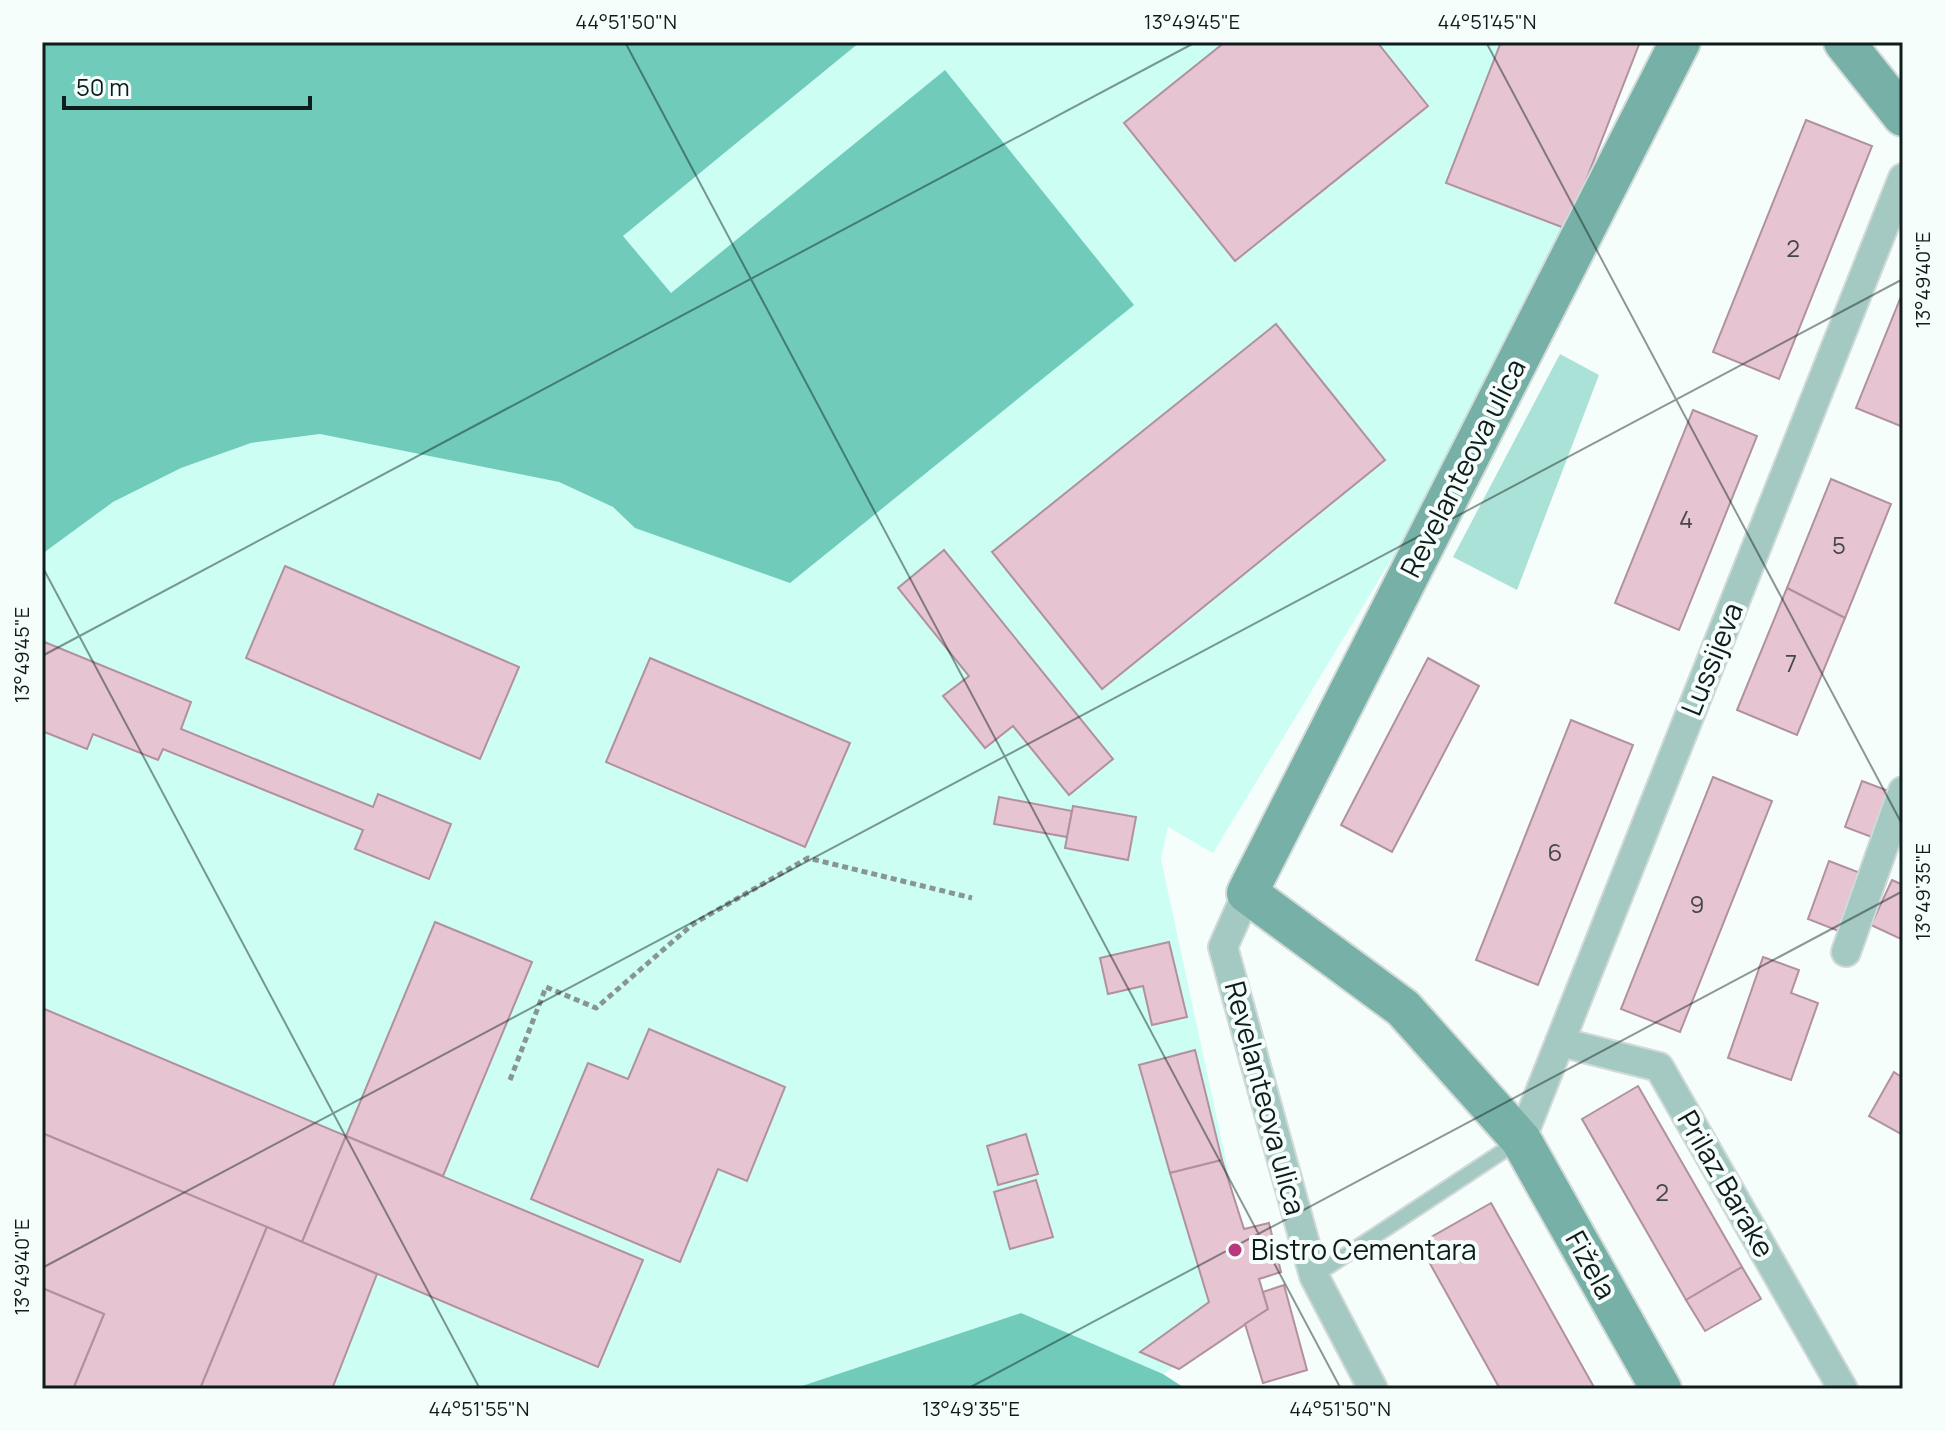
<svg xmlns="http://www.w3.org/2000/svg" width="1945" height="1431" font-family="Manrope,sans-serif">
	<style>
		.built { fill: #ccfef4 }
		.green { fill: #abe2d7 }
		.water { fill: #70cbbb }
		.building { fill: #e6c4d2; stroke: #b2919f; stroke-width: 2 }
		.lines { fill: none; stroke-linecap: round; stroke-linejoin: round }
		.lane-casing { stroke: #d1dad8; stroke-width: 18 }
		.street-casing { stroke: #d1dad8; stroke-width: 32 }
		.secondary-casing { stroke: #d1dad8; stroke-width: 44 }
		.path { stroke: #899593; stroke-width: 5; stroke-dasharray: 6 4; stroke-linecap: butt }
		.lane { stroke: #a4c9c2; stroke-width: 14 }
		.street { stroke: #a4c9c2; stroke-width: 28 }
		.secondary { stroke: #77b0a6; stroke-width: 40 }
		.ticks { fill: none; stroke: #0e1d1b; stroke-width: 2; stroke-opacity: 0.45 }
		.poi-dot { fill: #b9377f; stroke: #f6fefc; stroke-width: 3 }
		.labels { text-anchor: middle; stroke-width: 8; stroke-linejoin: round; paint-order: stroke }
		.number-label { font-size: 24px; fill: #444749 }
		.street-label { font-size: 28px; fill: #0e1d1b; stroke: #f6fefc }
		.poi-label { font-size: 28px; fill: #0e1d1b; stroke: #f6fefc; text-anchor: start }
		.neatline { fill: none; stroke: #0e1d1b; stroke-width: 3 }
		.ticks-label { font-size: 20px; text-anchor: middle; fill: #0e1d1b }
	</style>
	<rect width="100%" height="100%" fill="#f6fefc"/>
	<polygon class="built" points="860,42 1638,42 1504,374 1213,853 1168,827 1161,859 1258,1309 1163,1374 1021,1313 793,1389 42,1389 42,554 113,502 181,468 251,443 320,434 559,482 613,507 635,528 945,70 671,294 623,236"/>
	<polygon class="green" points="1560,354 1599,375 1517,590 1453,557"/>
	<g class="water">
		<polygon points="42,42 860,42 623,236 671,293 945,70 1134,305 790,583 635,528 613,507 559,482 320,434 251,443 181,468 113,502 42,554"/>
		<polygon points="1021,1313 1163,1374 1186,1389 793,1389"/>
	</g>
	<g class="building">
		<polygon points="1225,42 1377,42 1428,106 1235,261 1124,123"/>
		<polygon points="1501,42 1640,42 1567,229 1446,183"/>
		<polygon points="1806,120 1872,146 1779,379 1713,352"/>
		<polygon points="1900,299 1903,301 1903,427 1856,408"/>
		<polygon points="1276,324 1385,460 1102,689 992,552"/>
		<polygon points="1693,410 1757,436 1679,630 1615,603"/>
		<polygon points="1831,479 1891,504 1845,618 1787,588"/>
		<polygon points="944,550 1113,759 1069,795 1013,726 985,748 943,696 969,676 898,588"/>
		<polygon points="285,566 519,667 480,759 246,658"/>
		<polygon points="1787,588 1845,618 1797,735 1737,710"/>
		<polygon points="42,641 191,702 181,729 373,807 378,794 451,824 429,879 355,849 363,830 163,749 158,760 93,734 87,749 42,731"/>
		<polygon points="650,658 850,743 805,847 606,762"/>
		<polygon points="1428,658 1479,686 1392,852 1341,825"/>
		<polygon points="1571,720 1633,745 1538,985 1476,960"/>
		<polygon points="1713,777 1772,801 1680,1032 1621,1009"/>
		<polygon points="1862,781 1894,793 1877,839 1845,827"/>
		<polygon points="999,797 1072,811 1067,837 994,824"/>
		<polygon points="1073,806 1136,817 1128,860 1065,848"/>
		<polygon points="1829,861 1863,874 1841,932 1808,919"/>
		<polygon points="1892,880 1903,885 1903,940 1871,925"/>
		<polygon points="435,922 532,962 443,1176 346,1136"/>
		<polygon points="1169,942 1187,1017 1152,1025 1143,986 1108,994 1100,958"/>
		<polygon points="1763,957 1799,970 1791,993 1818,1003 1791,1080 1728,1058"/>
		<polygon points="42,1008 346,1136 302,1242 42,1133"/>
		<polygon points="649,1029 785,1087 747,1181 718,1169 680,1262 531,1199 588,1063 628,1079"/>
		<polygon points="1195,1050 1222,1160 1170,1173 1139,1065"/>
		<polygon points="1894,1072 1903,1078 1903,1135 1869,1116"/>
		<polygon points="1638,1086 1742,1267 1686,1300 1582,1119"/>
		<polygon points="42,1133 267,1227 200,1389 73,1389 104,1314 42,1288"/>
		<polygon points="1026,1134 1038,1174 998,1185 987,1146"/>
		<polygon points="346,1136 643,1260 598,1367 302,1242"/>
		<polygon points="1222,1160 1244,1229 1269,1223 1281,1272 1259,1279 1268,1309 1179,1369 1140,1352 1209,1302 1170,1173"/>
		<polygon points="1036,1180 1053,1237 1010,1249 994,1192"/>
		<polygon points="1491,1203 1595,1389 1500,1389 1419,1244"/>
		<polygon points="267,1227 377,1274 332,1389 200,1389"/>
		<polygon points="1742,1267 1761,1299 1705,1331 1686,1300"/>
		<polygon points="1284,1285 1307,1370 1263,1383 1245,1324 1268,1309 1263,1292"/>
		<polygon points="42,1288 104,1314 73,1389 42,1389"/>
	</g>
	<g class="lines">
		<g class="lane-casing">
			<polyline id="lane" points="1314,1276 1517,1142"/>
		</g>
		<g class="street-casing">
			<g id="street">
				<polyline points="1247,893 1223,947 1314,1276 1373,1389"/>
				<polyline points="1846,952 1903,791"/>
				<polyline points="1560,1042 1659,1067 1843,1389"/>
				<polyline points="1521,1140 1903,178"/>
			</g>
		</g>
		<g class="secondary-casing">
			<g id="secondary">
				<polyline points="1844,42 1903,116"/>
				<polyline points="1661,1389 1521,1140 1403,1008 1247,893 1680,42"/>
			</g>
		</g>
		<polyline class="path" points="510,1080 546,987 596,1008 693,924 808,858 972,898"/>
		<use href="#lane" class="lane"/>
		<use href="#street" class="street"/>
		<use href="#secondary" class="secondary"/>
	</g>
	<path class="ticks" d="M625,42L1341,1389M1486,42L1903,826M42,43L44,42M42,566L480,1389M42,656L1196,42M42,1268L1903,279M967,1389L1903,891"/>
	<circle class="poi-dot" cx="1235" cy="1250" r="8"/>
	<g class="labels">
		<g class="number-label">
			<text x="1793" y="257">2</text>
			<text x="1686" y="528">4</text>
			<text x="1839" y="554">5</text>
			<text x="1791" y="672">7</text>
			<text x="1555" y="861">6</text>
			<text x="1697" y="913">9</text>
			<text x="1662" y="1201">2</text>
		</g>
		<g class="street-label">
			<text transform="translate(1463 468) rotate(-63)" y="10">Revelanteova ulica</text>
			<text transform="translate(1712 659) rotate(-68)" y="10">Lussijeva</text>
			<text transform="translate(1265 1098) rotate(75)" y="10">Revelanteova ulica</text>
			<text transform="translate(1726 1184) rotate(60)" y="10">Prilaz Barake</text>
			<text transform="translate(1591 1265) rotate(61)" y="10">Fižela</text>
		</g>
		<g class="poi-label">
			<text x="1251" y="1260">Bistro Cementara</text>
		</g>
	</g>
	<rect width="1945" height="1431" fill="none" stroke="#f6fefc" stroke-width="88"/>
	<path d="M64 96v12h246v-12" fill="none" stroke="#0e1d1b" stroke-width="4"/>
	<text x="76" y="96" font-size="24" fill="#0e1d1b" stroke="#f6fefc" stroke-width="6" paint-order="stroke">50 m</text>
	<rect x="44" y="44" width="1857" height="1343" class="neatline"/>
	<g class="ticks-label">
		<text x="626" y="29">44°51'50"N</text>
		<text x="1192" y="29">13°49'45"E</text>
		<text x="1487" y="29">44°51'45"N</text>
		<text transform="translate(1923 280) rotate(-90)" y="7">13°49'40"E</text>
		<text transform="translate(22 655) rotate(-90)" y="7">13°49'45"E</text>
		<text transform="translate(1923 892) rotate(-90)" y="7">13°49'35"E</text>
		<text transform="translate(22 1267) rotate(-90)" y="7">13°49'40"E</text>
		<text x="479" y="1416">44°51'55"N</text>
		<text x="971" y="1416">13°49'35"E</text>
		<text x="1340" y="1416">44°51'50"N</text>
	</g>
</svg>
